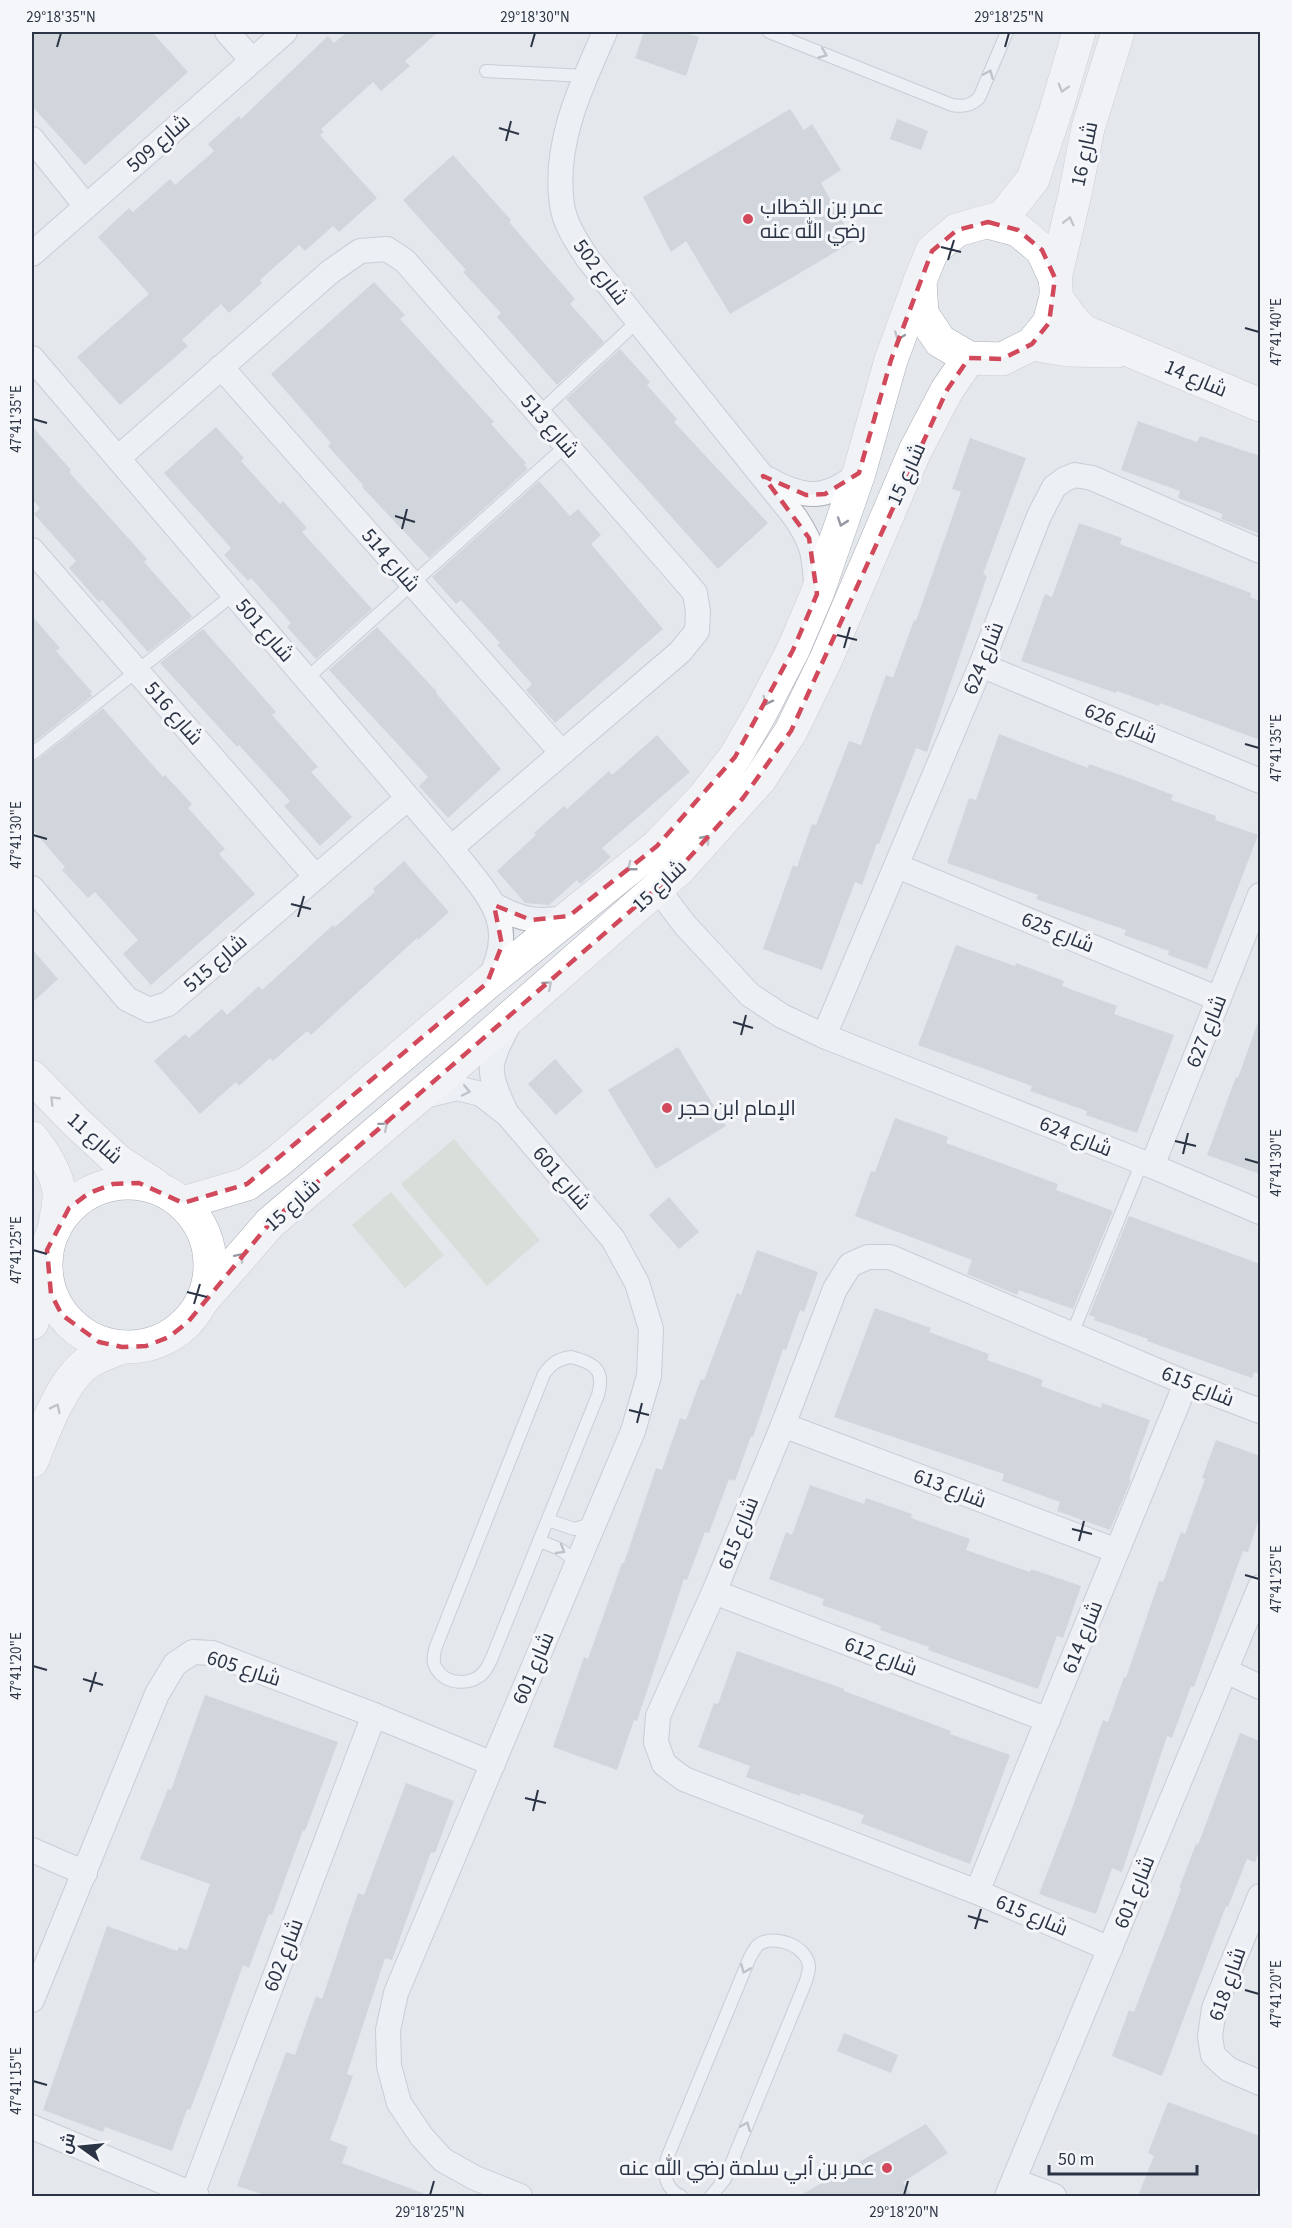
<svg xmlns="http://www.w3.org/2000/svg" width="1292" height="2228" font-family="'Source Sans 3',Cairo,sans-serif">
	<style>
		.green { fill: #c9d6c5 }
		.building { fill: #bbc0ca }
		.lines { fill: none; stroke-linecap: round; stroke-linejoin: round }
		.lane-casing { stroke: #a9aeb7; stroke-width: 14 }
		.street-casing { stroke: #a9aeb7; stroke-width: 26 }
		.secondary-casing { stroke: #a9aeb7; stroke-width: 34 }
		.lane { stroke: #f7f8fa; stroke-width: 12 }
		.street { stroke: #f7f8fa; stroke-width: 24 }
		.secondary { stroke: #fff; stroke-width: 33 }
		.oneway { stroke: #9196a0 }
		.oneway2 { stroke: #959aa2 }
		.marked { fill: none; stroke: #d1495b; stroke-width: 4.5; stroke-dasharray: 12 8; stroke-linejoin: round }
		.ticks { fill: none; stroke: #2b3445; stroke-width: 2 }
		.poi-dot { fill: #d1495b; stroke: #f4f6f9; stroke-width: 2 }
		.labels { text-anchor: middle; stroke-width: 6; stroke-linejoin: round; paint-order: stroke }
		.street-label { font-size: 21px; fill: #2b3445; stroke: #f4f6f9 }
		.poi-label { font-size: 21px; fill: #2b3445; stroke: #f4f6f9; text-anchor: start }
		.neatline { fill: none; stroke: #2b3445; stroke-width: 2 }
		.ticks-label { font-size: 15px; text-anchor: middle; fill: #2b3445 }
	</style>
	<rect width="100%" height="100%" fill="#e4e7ec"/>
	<g class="green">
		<polygon points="454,1139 540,1240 487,1286 401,1184"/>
		<polygon points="391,1192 444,1255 405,1288 352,1225"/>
	</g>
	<g class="building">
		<polygon points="32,32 152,32 188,72 85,165 32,106"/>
		<polygon points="347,32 438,32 405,61 410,66 381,91 373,82 321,129 324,132 320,135 377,198 339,232 333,226 305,251 299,245 260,280 262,283 229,313 221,304 182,340 188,346 120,405 77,357 149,294 98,237 129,208 133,212 170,179 175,185 214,151 208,144 239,116 241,119 328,36 334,43"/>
		<polygon points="644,32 682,32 699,37 686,76 635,58"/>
		<polygon points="790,109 804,130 812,124 841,170 821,183 854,241 730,314 686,241 671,252 643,197"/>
		<polygon points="897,119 928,131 921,150 890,139"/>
		<polygon points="453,155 511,220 509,222 575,299 570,304 604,342 557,385 497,317 501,313 463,272 466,270 403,200"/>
		<polygon points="374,282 405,315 400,319 494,422 491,424 526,463 524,465 528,469 429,558 362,487 363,485 328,446 331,443 271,374"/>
		<polygon points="620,349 650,382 647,385 677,419 674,422 768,523 718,569 566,399"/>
		<polygon points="1138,421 1197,442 1200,436 1260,456 1260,534 1221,519 1223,514 1178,498 1180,491 1121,470"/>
		<polygon points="32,426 71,470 69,472 147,559 144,562 191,615 192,617 148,652 102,600 99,602 69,568 76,561 34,514 40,508 32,499"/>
		<polygon points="216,427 244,458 241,461 280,504 283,501 307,528 302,532 372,609 316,659 287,627 291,623 251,578 248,581 224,555 231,548 164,473"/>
		<polygon points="970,438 1026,458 983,574 987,576 927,752 916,748 879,844 877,843 862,885 855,882 822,970 763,949 793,865 797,867 812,824 816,825 849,741 861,745 886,675 893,678 914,620 916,621 961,492 952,489"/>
		<polygon points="539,481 570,516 578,509 601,535 591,544 663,629 555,723 526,690 532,684 497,645 500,643 461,600 456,604 432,577"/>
		<polygon points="1079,523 1122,538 1120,544 1251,593 1250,597 1260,601 1260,740 1160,703 1159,706 1117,691 1116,693 1021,661 1045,594 1052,597"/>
		<polygon points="32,616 60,648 56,651 92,692 90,693 92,696 32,744"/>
		<polygon points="377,627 437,692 436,693 501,769 448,818 419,786 428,777 329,670"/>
		<polygon points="203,629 276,712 272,715 318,767 311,772 352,817 320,846 284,806 290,801 239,745 237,747 160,663"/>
		<polygon points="103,708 163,777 165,775 192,804 188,808 225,849 219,854 255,894 151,985 123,954 138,940 95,892 88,898 62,870 65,867 32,829 32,762 37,760"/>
		<polygon points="999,734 1088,768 1089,764 1126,777 1173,795 1171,800 1216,816 1215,820 1258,835 1207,969 1168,955 1169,951 1124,935 1126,930 1036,899 1038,895 947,863 969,798 976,800"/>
		<polygon points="657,735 690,772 602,848 611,857 580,884 577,880 549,905 525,903 497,871 536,835 534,833 564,806 567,809 609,771 612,775"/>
		<polygon points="404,861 449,912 418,940 417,938 311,1035 307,1031 273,1061 270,1058 239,1086 236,1082 200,1114 154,1061 185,1034 189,1038 222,1009 227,1015 259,986 262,990 333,925 335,927 375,892 373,889"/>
		<polygon points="956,945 1015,966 1016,963 1064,981 1062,986 1117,1006 1114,1014 1174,1035 1137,1133 1086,1115 1087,1111 1030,1091 1032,1086 918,1045"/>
		<polygon points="32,949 58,979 32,1003"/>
		<polygon points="1258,1022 1260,1023 1260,1174 1207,1155 1236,1077 1238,1078"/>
		<polygon points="678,1047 726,1126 656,1169 608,1090"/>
		<polygon points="555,1059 583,1091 556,1115 528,1084"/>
		<polygon points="895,1118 948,1137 946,1143 1058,1184 1056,1190 1113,1211 1073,1309 1019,1290 1017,1295 967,1274 972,1260 855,1216 871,1171 875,1172"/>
		<polygon points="669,1197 699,1232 679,1249 649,1215"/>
		<polygon points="1129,1216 1260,1264 1260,1374 1254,1372 1252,1378 1147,1341 1148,1339 1094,1320 1095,1317 1089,1315"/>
		<polygon points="757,1250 818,1272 804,1312 800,1310 786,1350 783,1349 753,1437 751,1436 735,1481 729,1479 709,1533 705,1532 687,1580 684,1579 637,1721 634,1720 617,1770 553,1747 584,1657 588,1659 622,1563 624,1563 656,1468 662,1470 680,1418 686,1420 701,1379 704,1380 737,1293 741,1295"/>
		<polygon points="875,1308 931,1328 929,1332 989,1354 987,1360 1043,1380 1041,1386 1101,1408 1102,1403 1150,1420 1129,1479 1131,1480 1110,1530 1057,1511 1060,1502 1002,1481 1004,1474 834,1417"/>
		<polygon points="1216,1440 1260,1456 1260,1516 1248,1552 1243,1551 1194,1687 1191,1686 1172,1738 1167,1736 1122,1872 1112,1868 1096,1914 1039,1894 1070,1814 1103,1720 1108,1722 1124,1677 1126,1678 1159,1581 1163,1582 1181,1532 1185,1534 1205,1479 1202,1478"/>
		<polygon points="810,1485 864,1504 866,1498 912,1514 911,1518 970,1539 966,1550 1030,1572 1031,1569 1081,1586 1063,1638 1057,1636 1038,1689 928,1650 929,1647 880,1630 881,1626 822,1605 824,1599 769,1579 786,1532 792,1535"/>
		<polygon points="737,1651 844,1689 844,1691 951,1731 950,1734 1010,1755 970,1864 861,1823 864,1815 801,1793 800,1796 746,1777 750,1766 698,1747 714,1703 718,1704"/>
		<polygon points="205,1695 338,1742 305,1831 303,1830 272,1915 269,1914 249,1968 243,1965 207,2066 190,2110 187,2109 172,2151 105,2127 103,2132 43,2110 107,1926 177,1951 179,1947 187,1950 210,1884 140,1859 168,1789 171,1790"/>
		<polygon points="1240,1733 1260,1741 1260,1848 1255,1862 1247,1859 1228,1907 1226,1906 1162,2076 1112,2056 1129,2010 1134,2012 1181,1889 1179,1888 1196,1844 1198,1845"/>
		<polygon points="406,1783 454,1801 435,1853 431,1852 392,1960 385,1958 347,2074 353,2076 330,2140 348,2147 342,2163 428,2195 428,2196 267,2196 237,2186 286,2052 295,2055 316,1996 322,1999 358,1893 364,1895"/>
		<polygon points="844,2033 898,2055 891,2073 837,2051"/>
		<polygon points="1168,2102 1260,2136 1260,2181 1255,2196 1138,2196 1154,2156 1148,2153"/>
		<polygon points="926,2124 948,2153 903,2182 912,2196 799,2196"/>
	</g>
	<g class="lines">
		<g class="lane-casing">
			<g id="lane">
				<path d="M769,32L952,105C963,107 970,106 979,98L1007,32"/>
				<polyline points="486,71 586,76"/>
				<polyline points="539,413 638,321"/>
				<polyline points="306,679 567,445"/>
				<polyline points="32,754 234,594"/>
				<polyline points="1072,1334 1142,1162"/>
				<path d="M571,1357C595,1363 605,1370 598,1395L491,1660C489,1664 486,1670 483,1673C471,1686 445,1685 436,1668C432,1662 434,1655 435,1649L544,1374C552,1363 558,1359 571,1357Z"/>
				<polyline points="548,1520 574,1529 595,1523"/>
				<path d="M539,1541C556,1547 567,1550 576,1566"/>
				<path d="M681,2196C665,2189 663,2174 667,2158L750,1957C752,1954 755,1948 758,1945C774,1933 808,1946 809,1967C809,1971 807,1977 806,1981L725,2179L711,2196"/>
			</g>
		</g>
		<g class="street-casing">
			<g id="street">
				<polyline points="227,32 252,60"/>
				<path d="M605,32C581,86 553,144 562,205C565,225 577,242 588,259L795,517C813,544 814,553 816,585"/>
				<polyline points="32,139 86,206"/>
				<polyline points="32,254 285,32"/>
				<path d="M32,358L451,848C486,894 521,921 488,981"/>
				<polyline points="221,367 562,753"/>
				<polyline points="118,458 330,272 360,251 387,249 405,261 678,573 695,593 698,612 697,631 680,652 451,848"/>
				<path d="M768,479C804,499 826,501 859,473"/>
				<polyline points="32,550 316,877"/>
				<polyline points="981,665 1260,781"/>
				<polyline points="897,866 1219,999"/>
				<polyline points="32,888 127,999 149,1010 168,1004 408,798"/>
				<polyline points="657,888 685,925 750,995 782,1016 824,1036 1152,1166 1260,1212"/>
				<path d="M494,905C522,920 538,924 569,916"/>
				<polyline points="824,1036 981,665 1039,516 1054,487 1065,479 1075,475 1092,478 1260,551"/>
				<polyline points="421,1097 457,1088 481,1094 508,1115 613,1239 637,1283 651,1329 649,1376 633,1431 396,1993 388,2030 389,2066 399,2103 422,2137 443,2160 475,2178 520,2196"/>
				<path d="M505,1110C486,1069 488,1065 508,1026"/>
				<polyline points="1152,1166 1260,895"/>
				<polyline points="783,1425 1117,1551"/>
				<polyline points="714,1592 1048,1720"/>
				<polyline points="1226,1671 1260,1687"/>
				<polyline points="32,1850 85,1873"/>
				<polyline points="977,1892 1186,1383"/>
				<polyline points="1260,1896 1214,2008 1210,2037 1213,2055 1228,2069 1260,2083"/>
				<polyline points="1110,1949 977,1892 684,1779 664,1764 656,1742 658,1716 714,1592 783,1425 835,1289 850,1265 868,1257 890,1257 1186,1383 1260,1411"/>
				<polyline points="32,2000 157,1694 175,1664 193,1652 212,1653 374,1715 493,1764"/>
				<polyline points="32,2127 197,2196"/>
				<polyline points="1015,2181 1054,2196"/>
				<polyline points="192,2195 374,1715"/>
				<polyline points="1007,2196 1260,1587"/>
			</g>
		</g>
		<g class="secondary-casing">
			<g id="secondary">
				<polyline points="988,222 1018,230 1042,250 1055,278 1056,288 1056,297 1049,323 1032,344 1002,359 969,358 940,341 922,314 920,281 932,251 957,230 1003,217 1033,179 1056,110 1079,32"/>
				<polyline points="1055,278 1075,194 1088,128 1118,32"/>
				<polyline points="1056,297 1070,317 1083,331 1260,405"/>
				<polyline points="1032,344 1068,350 1117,351"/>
				<polyline points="32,1077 77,1123 118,1161 155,1185"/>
				<path d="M32,1138C43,1152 57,1174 59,1192C60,1203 56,1218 54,1230"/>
				<circle cx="128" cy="1265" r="82"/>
				<polyline points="183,1203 247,1184 277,1162 487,983 657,846 703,798 735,757 761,712 793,650 817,594 859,473 891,360 920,281"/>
				<polyline points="202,1301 270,1223 465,1057 679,869 760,779 791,731 827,657 915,451 947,390 969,358"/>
				<polyline points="32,1323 46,1271"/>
				<path d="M32,1461C43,1433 62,1381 87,1363C97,1356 111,1352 122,1347"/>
			</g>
		</g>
		<use href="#lane" class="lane"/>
		<use href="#street" class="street"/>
		<use href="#secondary" class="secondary"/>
	</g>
	<defs><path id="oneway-chevron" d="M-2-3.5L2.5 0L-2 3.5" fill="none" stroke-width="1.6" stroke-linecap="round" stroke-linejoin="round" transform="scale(1.5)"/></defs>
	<g class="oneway">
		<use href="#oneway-chevron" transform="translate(823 54) rotate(22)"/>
		<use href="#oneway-chevron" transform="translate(989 74) rotate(-67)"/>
		<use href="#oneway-chevron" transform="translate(466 1091) rotate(12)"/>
		<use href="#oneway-chevron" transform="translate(561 1550) rotate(30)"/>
		<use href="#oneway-chevron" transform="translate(745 1969) rotate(112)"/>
		<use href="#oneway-chevron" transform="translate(746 2126) rotate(-68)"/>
	</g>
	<g class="oneway2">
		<use href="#oneway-chevron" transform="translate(1063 88) rotate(106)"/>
		<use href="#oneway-chevron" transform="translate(1069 221) rotate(-76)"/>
		<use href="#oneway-chevron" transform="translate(899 336) rotate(110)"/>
		<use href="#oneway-chevron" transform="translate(842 522) rotate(109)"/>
		<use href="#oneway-chevron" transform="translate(767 701) rotate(117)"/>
		<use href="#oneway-chevron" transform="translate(706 839) rotate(-48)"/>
		<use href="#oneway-chevron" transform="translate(631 867) rotate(142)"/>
		<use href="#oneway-chevron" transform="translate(548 985) rotate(-41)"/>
		<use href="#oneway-chevron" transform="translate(54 1100) rotate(-135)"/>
		<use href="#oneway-chevron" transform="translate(384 1126) rotate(-40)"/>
		<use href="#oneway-chevron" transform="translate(240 1257) rotate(-49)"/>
		<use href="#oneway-chevron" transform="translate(56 1408) rotate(-64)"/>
	</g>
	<path d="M0 0H1292V2228H0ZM988,222L1018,230L1042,250L1055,278L1049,323L1032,344L1002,359L969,358L947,390L791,731L743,798L679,869L270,1223L188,1322L169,1337L146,1346L122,1347L99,1342L62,1315L51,1294L47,1250L69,1208L89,1193L113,1184L139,1183L183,1203L247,1184L487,983L502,945L494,905L531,920L569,916L657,846L735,757L793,650L817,594L809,538L763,476L806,495L825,494L859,473L891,360L932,251L957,230Z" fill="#e4e7ec" fill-opacity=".55" fill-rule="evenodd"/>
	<path class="marked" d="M988,222L1018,230L1042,250L1055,278L1049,323L1032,344L1002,359L969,358L947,390L791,731L743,798L679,869L270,1223L188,1322L169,1337L146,1346L122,1347L99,1342L62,1315L51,1294L47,1250L69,1208L89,1193L113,1184L139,1183L183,1203L247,1184L487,983L502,945L494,905L531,920L569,916L657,846L735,757L793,650L817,594L809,538L763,476L806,495L825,494L859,473L891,360L932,251L957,230Z"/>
	<path class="ticks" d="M57,47L61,33M531,47L535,33M1005,47L1009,33M499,128L519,134M506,141L511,121M941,247L961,252M948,260L954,240M1245,328L1259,332M33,419L47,423M395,516L415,522M402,529L407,509M837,635L857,640M844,648L850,627M1245,744L1259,748M33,835L47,839M291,904L311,909M298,917L304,896M733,1022L753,1028M741,1035L746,1015M1175,1141L1196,1146M1183,1154L1188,1133M1245,1159L1259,1163M33,1250L47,1254M187,1292L207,1297M194,1304L200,1284M629,1410L649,1415M637,1423L642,1403M1072,1529L1092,1534M1079,1541L1084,1521M1245,1575L1259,1579M33,1666L47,1670M83,1679L103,1685M90,1692L96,1672M525,1798L546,1803M533,1811L538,1790M968,1916L988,1922M975,1929L981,1909M1245,1990L1259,1994M33,2081L47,2085M430,2195L434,2181M904,2195L908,2181"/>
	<g class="poi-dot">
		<circle cx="748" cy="219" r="6"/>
		<circle cx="667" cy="1108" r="6"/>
		<circle cx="887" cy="2168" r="6"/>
	</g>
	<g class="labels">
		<g class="street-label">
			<text transform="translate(158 143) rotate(-41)" y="7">شارع 509</text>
			<text transform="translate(1084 154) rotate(-78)" y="7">شارع 16</text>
			<text transform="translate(601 272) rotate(53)" y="7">شارع 502</text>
			<text transform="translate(1196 378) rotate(23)" y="7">شارع 14</text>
			<text transform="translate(550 426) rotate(49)" y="7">شارع 513</text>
			<text transform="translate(906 474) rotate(-66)" y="7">شارع 15</text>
			<text transform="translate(391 560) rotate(49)" y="7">شارع 514</text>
			<text transform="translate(265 630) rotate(49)" y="7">شارع 501</text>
			<text transform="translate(983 658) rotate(-68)" y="7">شارع 624</text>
			<text transform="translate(174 713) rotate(49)" y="7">شارع 516</text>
			<text transform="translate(1121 723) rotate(22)" y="7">شارع 626</text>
			<text transform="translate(659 886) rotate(-43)" y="7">شارع 15</text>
			<text transform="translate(1058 932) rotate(22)" y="7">شارع 625</text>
			<text transform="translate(215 963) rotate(-41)" y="7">شارع 515</text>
			<text transform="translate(1206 1031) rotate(-68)" y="7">شارع 627</text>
			<text transform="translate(1076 1136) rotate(22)" y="7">شارع 624</text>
			<text transform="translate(95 1138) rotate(42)" y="7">شارع 11</text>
			<text transform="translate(562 1178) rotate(49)" y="7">شارع 601</text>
			<text transform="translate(292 1205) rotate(-42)" y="7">شارع 15</text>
			<text transform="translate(1198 1386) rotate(22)" y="7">شارع 615</text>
			<text transform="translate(950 1488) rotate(21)" y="7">شارع 613</text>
			<text transform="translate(738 1533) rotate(-68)" y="7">شارع 615</text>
			<text transform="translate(1082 1637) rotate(-68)" y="7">شارع 614</text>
			<text transform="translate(881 1656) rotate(21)" y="7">شارع 612</text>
			<text transform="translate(244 1668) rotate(18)" y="7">شارع 605</text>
			<text transform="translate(533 1668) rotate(-67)" y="7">شارع 601</text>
			<text transform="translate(1134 1892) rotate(-68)" y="7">شارع 601</text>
			<text transform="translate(1032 1915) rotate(23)" y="7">شارع 615</text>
			<text transform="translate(283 1955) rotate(-69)" y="7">شارع 602</text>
			<text transform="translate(1227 1984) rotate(-71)" y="7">شارع 618</text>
		</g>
		<g class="poi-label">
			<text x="760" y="214">عمر بن الخطاب<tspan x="760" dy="24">رضي الله عنه</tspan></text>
			<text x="679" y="1115">الإمام ابن حجر</text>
			<text x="875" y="2175" text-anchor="end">عمر بن أبي سلمة رضي الله عنه</text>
		</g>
	</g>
	<rect width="1292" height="2228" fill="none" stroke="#f4f6f9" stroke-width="66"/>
	<g transform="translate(81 2147) rotate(285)" stroke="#f4f6f9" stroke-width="4.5" paint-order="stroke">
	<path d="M0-4.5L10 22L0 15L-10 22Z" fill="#2b3445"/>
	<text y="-9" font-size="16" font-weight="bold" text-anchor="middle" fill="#2b3445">ش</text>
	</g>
	<path d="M1049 2165v9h148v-9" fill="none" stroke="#2b3445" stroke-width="3"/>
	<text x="1058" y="2165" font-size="18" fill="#2b3445" stroke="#f4f6f9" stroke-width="4.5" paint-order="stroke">50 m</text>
	<rect x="33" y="33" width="1226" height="2162" class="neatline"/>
	<g class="ticks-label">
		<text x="61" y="22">29°18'35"N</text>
		<text x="535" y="22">29°18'30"N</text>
		<text x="1009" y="22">29°18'25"N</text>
		<text transform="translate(1276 332) rotate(-90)" y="5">47°41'40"E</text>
		<text transform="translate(16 419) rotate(-90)" y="5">47°41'35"E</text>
		<text transform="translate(1276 748) rotate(-90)" y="5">47°41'35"E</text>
		<text transform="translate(16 835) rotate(-90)" y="5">47°41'30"E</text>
		<text transform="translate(1276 1163) rotate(-90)" y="5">47°41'30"E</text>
		<text transform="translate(16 1250) rotate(-90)" y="5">47°41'25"E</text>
		<text transform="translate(1276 1579) rotate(-90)" y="5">47°41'25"E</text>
		<text transform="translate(16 1666) rotate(-90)" y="5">47°41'20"E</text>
		<text transform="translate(1276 1994) rotate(-90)" y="5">47°41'20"E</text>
		<text transform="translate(16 2081) rotate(-90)" y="5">47°41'15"E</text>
		<text x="430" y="2217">29°18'25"N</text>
		<text x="904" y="2217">29°18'20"N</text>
	</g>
</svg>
